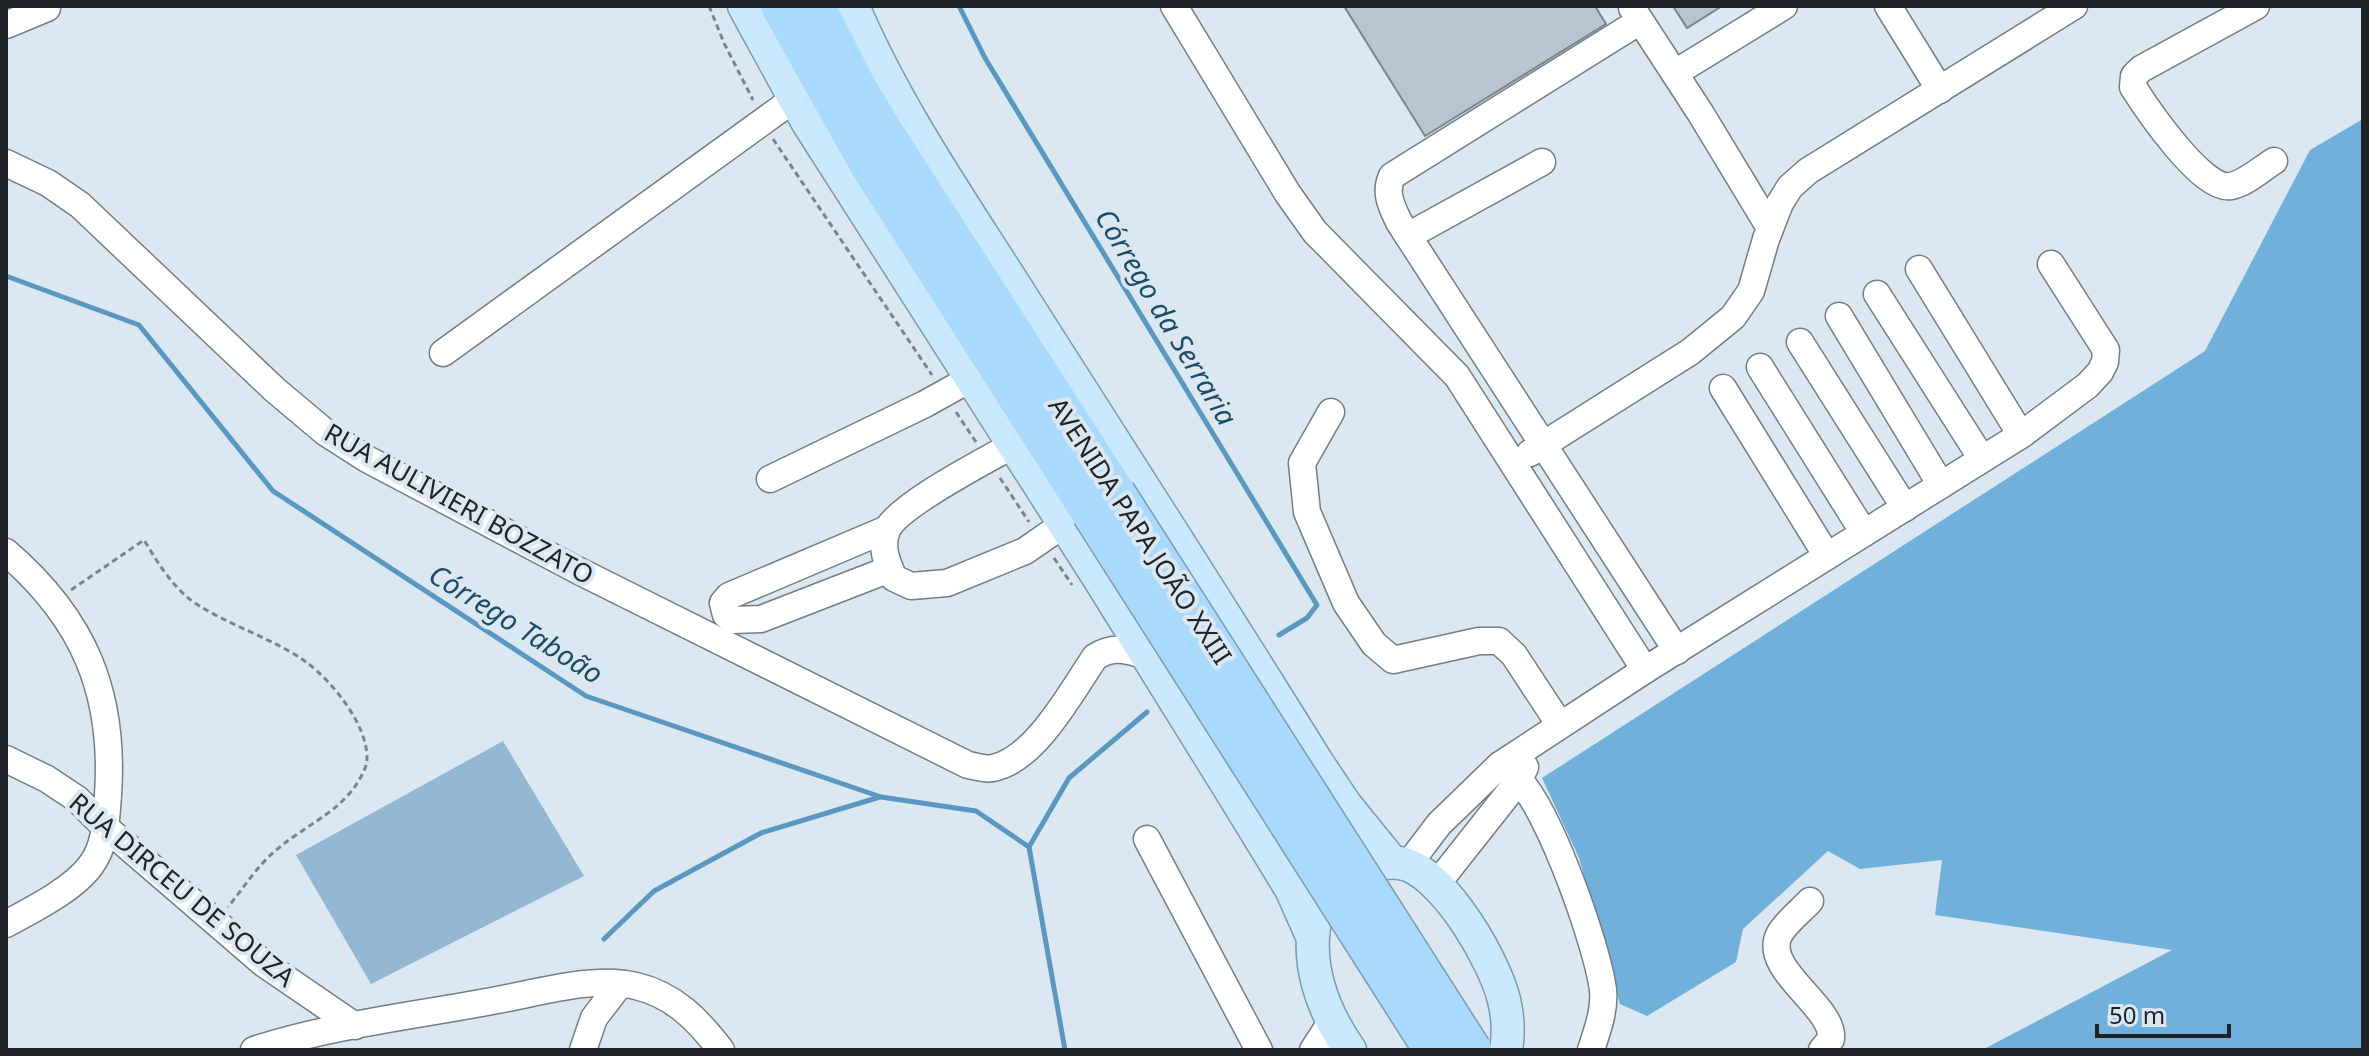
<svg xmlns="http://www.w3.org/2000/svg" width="2369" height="1056" font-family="'Noto Sans',sans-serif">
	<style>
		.green { fill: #92b8d3 }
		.forest { fill: #71b0db }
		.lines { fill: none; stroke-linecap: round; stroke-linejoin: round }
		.stream { stroke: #5a98c2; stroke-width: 5 }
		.building { fill: #b9c5ce; stroke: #7a858e; stroke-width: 2 }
		.minor-casing { stroke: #737e86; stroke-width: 29 }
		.major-casing { stroke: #799ab2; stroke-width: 35 }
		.highway-casing { stroke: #799ab2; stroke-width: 41 }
		.path { stroke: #7b848a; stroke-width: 3; stroke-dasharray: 6 4; stroke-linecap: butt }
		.minor { stroke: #fff; stroke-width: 26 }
		.major { stroke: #cbe9fe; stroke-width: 32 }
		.highway { stroke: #a9dafd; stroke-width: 38 }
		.highway-bridge-casing { stroke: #799ab2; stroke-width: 41; stroke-linecap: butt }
		.highway-bridge { stroke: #a9dafd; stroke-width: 38 }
		.labels { text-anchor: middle; stroke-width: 8; stroke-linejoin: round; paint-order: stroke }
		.street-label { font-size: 26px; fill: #1f2327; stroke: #dbe8f1 }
		.water-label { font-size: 28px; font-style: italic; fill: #1b4b68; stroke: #dbe8f1 }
	</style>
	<rect width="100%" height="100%" fill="#dbe8f1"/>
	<polygon class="green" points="503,741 584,876 371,984 296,855"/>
	<polygon class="forest" points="2363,119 2363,1050 1982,1050 2172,950 1935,915 1942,860 1860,869 1828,851 1743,929 1736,962 1647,1016 1620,1004 1579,858 1542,778 2205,351 2310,150"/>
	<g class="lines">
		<g class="stream">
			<polyline points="959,6 985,58 1317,605 1307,618 1279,635"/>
			<polyline points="6,276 139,325 273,491 586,696 881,797 976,811 1029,847 1065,1050"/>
			<polyline points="1029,847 1069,778 1147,712"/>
			<polyline points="604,939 654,891 761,833 880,797"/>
		</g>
	</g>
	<g class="building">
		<polygon points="1344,6 1595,6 1606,24 1425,136"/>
		<polygon points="1673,6 1722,6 1687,28"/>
	</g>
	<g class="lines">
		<g class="minor-casing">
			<g id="minor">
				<polyline points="1174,6 1288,194 1315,232 1457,376 1645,670"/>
				<polyline points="1888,6 1940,90"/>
				<path d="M2256,6L2141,69L2134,76L2133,87C2147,109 2203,192 2231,186C2246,183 2261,169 2274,161"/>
				<polyline points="1632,8 1701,114 1770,228"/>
				<path d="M1640,21L1392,176C1384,193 1392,207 1399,222L1677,651"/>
				<polyline points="6,25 47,8"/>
				<polyline points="1675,73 1784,6"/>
				<path d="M6,163L48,183L80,205L275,390L325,432L367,459L579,571L968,765C975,766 985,770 993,768C1035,760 1072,691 1095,657C1113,645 1128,650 1147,656"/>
				<polyline points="1408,236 1542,162"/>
				<polyline points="1919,269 2021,435"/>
				<polyline points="1877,294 1982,459"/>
				<polyline points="1839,316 1941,485"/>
				<polyline points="1800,342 1905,508"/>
				<polyline points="443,353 794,99"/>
				<polyline points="1760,367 1864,533"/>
				<polyline points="1723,388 1827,556"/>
				<polyline points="1331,412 1302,463 1307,512 1346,603 1374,644 1393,660 1479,641 1499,641 1514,655 1560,725"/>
				<path d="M1013,445C987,460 898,505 887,530C880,547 887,563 894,578L911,586L947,583L1025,551L1064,524"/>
				<polyline points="1530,453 1690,352 1733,317 1751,291 1766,239 1780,203 1790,187 1808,171 2074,6"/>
				<polyline points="770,479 925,404 970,379"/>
				<polyline points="887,529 729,596 723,603 726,615 733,620 761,619 890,569"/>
				<path d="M6,552C84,619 115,693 108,795C106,819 106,845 91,865C74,889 32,910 6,924"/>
				<polyline points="6,759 47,779 77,799 105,827 263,963 355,1026"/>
				<path d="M1500,765C1506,770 1514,774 1519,780C1550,813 1597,944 1603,990C1605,1011 1597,1031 1591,1050"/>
				<polyline points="1147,839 1259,1050"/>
				<polyline points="1408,865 1439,824 1500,765 1645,670 2021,435 2088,385 2100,372 2105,362 2106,350 2051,264"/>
				<polyline points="1436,885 1519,780 1525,767"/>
				<path d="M1810,901C1801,911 1785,923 1779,935C1762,970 1835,1007 1831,1039L1822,1050"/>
				<path d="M254,1050C330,1025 413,1016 492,1001C534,994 594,975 636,986C674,995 698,1020 721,1050"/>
				<polyline points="583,1050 594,1018 620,984"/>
				<polyline points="1313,1050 1332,1021"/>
			</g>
		</g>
		<g class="major-casing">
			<g id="major">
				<polyline points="744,6 808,123 1100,580 1236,799 1291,889 1311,934"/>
				<path d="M853,6C897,110 964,205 1024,300C1122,454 1221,607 1317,762L1345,804L1392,862"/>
				<path d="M1372,866C1384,862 1396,861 1408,865C1448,881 1494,960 1504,1000C1508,1017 1509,1033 1506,1050"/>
				<path d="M1317,913C1304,961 1322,1010 1350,1050"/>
			</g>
		</g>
		<g class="highway-casing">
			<g id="highway">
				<polyline points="780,6 869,165 1091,513"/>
				<polyline points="816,6 858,89 884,132 1116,493"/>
			</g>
		</g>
		<g class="path">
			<polyline points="709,6 724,43 753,100"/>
			<polyline points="773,139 932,375"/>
			<polyline points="956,412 976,442"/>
			<polyline points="1000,478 1029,522"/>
			<polyline points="1054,558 1072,585"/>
			<path d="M71,590L144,540C158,563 174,590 198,605C231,626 276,640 306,662C332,681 367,724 367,758C367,768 361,777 356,785C338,812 304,827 280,847C259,863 245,886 228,907"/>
		</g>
		<use href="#minor" class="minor"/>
		<use href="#major" class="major"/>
		<use href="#highway" class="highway"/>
		<g class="highway-bridge-casing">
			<g id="highway-bridge">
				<polyline points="1116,493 1472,1050"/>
				<polyline points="1091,513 1433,1050"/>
			</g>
		</g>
		<use href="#highway-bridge" class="highway-bridge"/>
	</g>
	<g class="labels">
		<g class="street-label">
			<text transform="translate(459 504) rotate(29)" y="9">RUA AULIVIERI BOZZATO</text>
			<text transform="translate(1140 531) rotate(57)" y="9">AVENIDA PAPA JOÃO XXIII</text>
			<text transform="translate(182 890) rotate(40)" y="9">RUA DIRCEU DE SOUZA</text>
		</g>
		<g class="water-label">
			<text transform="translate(1166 317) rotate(59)" y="10">Córrego da Serraria</text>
			<text transform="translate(516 624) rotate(32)" y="10">Córrego Taboão</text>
		</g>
	</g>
	<rect width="2369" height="1056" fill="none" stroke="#1f2327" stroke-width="16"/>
	<path d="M2097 1024v12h132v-12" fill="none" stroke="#1f2327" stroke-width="4"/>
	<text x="2109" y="1024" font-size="24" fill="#1f2327" stroke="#dbe8f1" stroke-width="6" paint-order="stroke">50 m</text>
</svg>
